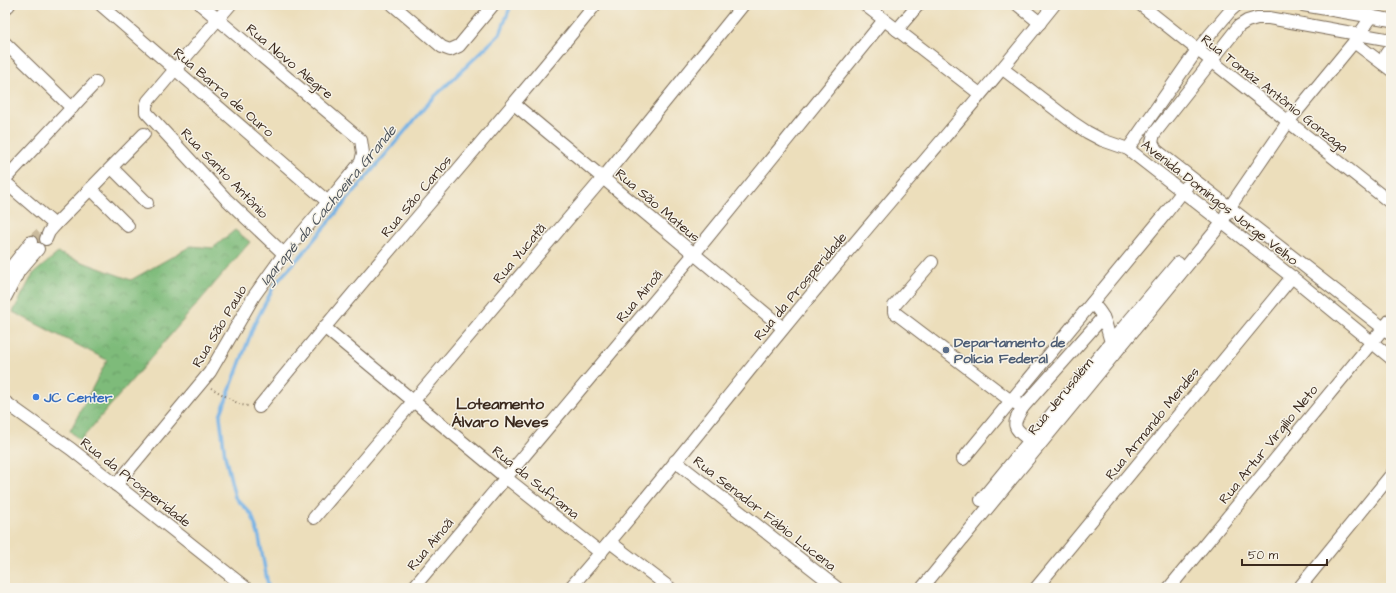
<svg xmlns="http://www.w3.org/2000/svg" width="1396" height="593" font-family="'Architects Daughter',sans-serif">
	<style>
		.forest { fill: url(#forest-crowns); stroke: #5c724c }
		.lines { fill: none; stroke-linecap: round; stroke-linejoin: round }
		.stream { stroke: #74b2e6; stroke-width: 3.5 }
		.minor-tunnel { stroke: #c9ba9c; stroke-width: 12; stroke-dasharray: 12 6; stroke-linecap: butt }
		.minor-casing { stroke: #796955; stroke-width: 14 }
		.path { stroke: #796955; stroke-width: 2; stroke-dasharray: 1 3; stroke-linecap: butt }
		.minor { stroke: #fff; stroke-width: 12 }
		.service-dot { fill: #5c6f8a; stroke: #f7f3e8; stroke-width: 1.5 }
		.shop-dot { fill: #3f7fe0; stroke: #f7f3e8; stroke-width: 1.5 }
		.labels { text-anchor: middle; stroke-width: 3; stroke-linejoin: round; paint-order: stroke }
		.street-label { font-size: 14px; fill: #3b2a1e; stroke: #f7f3e8 }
		.service-label { font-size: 14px; font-weight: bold; fill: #4e5e75; stroke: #f7f3e8; text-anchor: start }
		.shop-label { font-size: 14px; font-weight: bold; fill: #366cbe; stroke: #f7f3e8; text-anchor: start }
		.water-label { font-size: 15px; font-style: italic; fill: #4c535a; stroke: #f7f3e8 }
		.quarter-label { font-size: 16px; font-weight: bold; fill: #3b2a1e; stroke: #f7f3e8 }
	</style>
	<defs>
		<pattern id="forest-crowns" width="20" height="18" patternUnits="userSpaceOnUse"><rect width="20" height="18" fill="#7ebb7a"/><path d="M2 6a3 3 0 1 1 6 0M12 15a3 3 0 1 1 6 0" fill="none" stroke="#689863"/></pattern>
	</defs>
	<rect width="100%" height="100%" fill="#f7f3e8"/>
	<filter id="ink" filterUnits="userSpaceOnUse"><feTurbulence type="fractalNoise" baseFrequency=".025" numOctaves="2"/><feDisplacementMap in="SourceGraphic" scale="8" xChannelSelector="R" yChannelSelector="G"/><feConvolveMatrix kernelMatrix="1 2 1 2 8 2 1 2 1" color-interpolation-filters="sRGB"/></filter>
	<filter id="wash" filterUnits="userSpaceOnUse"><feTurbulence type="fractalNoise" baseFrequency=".012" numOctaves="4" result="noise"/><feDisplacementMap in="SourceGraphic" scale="16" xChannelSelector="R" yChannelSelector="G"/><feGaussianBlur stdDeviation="0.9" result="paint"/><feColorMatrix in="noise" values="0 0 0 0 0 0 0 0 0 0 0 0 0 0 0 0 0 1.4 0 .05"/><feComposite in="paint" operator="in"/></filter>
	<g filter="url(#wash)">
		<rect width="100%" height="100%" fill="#ecdebb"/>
		<polygon class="forest" points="235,230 250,242 80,441 70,431 107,360 13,312 33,274 58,253 131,280 191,246 213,248"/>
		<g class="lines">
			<polyline class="stream" points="268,585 259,537 252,515 235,497 225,456 220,416 254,325 275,284 302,254 431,100 500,34 511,5"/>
		</g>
	</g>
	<g filter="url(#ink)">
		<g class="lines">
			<polyline class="minor-tunnel" points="31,242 40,234"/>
			<g class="minor-casing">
				<g id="minor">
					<polyline points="101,5 328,202"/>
					<polyline points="230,5 148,101 146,106 146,112 226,199 284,254"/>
					<polyline points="393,5 442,47 450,50 459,46 493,5"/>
					<polyline points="865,5 980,94"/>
					<polyline points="1018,5 1040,23"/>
					<polyline points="1141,5 1391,203"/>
					<polyline points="1303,5 1391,20"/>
					<polyline points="5,9 9,5"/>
					<polyline points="897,30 918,5"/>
					<polyline points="1391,40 1269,18 1257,18 1247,21 1239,26 1154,134 1152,142 1156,150 1391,334"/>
					<polyline points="1354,42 1391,70"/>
					<polyline points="5,43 72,108"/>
					<polyline points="1384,64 1386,54 1391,47"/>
					<polyline points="1003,69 1072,122 1087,132 1102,140 1128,149 1292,277 1391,358"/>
					<polyline points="514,104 783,328"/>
					<polyline points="1128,149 1197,50 1230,11 1237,5"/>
					<polyline points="112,168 147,203"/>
					<polyline points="5,179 96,82"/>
					<polyline points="5,182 55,225"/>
					<polyline points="91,189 128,226"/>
					<polyline points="46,239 49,232 55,225 144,134"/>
					<polyline points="932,262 894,306 894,312 1011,401 1023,407"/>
					<polyline points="5,278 12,266 31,242"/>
					<polyline points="5,298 19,271 38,249"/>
					<polyline points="324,327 505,477 601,553"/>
					<polyline points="1111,342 1178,263"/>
					<polyline points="5,402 71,449 246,588"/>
					<path d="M259,407C369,271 485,141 595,5"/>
					<path d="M1029,440C1013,427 1011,426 1023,407L1103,317"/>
					<polyline points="963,459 1166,213 1187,186"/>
					<polyline points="675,461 837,588"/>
					<polyline points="116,485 210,372 254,296 284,254 328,202 361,162 363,153 361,140 201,5"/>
					<path d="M981,500L1111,342C1105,324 1107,318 1092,303"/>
					<polyline points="314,518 603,178 743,5"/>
					<polyline points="610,542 670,588"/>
					<polyline points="413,588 694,254 884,20"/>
					<path d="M570,588C644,504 712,415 783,329C872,220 966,115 1054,5"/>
					<polyline points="922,588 1222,223 1229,208 1288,122 1354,42 1372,16"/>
					<polyline points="1036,588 1292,277"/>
					<polyline points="1169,588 1391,319"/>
					<polyline points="1299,588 1391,475"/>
				</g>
			</g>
			<polyline class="path" points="211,388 241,405 248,406"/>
			<use href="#minor" class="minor"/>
		</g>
	</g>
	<circle class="service-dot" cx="946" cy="350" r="4"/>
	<circle class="shop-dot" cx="36" cy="397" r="4"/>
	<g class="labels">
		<g class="street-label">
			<text transform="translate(290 61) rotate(40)" y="5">Rua Novo Alegre</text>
			<text transform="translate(224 92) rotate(41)" y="5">Rua Barra de Ouro</text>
			<text transform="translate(1275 93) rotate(38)" y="5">Rua Tomáz Antônio Gonzaga</text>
			<text transform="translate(225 173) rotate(46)" y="5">Rua Santo Antônio</text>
			<text transform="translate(416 196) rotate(-50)" y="5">Rua São Carlos</text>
			<text transform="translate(1220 202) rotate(38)" y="5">Avenida Domingos Jorge Velho</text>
			<text transform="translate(658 205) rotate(40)" y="5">Rua São Mateus</text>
			<text transform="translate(519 253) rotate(-50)" y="5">Rua Yucatã</text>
			<text transform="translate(800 286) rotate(-50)" y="5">Rua da Prosperidade</text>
			<text transform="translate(639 296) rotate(-50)" y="5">Rua Ainoã</text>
			<text transform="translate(219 326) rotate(-59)" y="5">Rua São Paulo</text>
			<text transform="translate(1060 396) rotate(-51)" y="5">Rua Jerusalém</text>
			<text transform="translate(1152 423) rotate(-51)" y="5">Rua Armando Mendes</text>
			<text transform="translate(1268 444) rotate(-51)" y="5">Rua Artur Virgilio Neto</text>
			<text transform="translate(136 482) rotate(38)" y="5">Rua da Prosperidade</text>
			<text transform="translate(536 482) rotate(39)" y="5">Rua da Suframa</text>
			<text transform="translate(765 513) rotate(38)" y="5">Rua Senador Fábio Lucena</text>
			<text transform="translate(430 544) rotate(-50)" y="5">Rua Ainoã</text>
		</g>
		<g class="service-label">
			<text x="954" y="347">Departamento de<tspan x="954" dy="16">Polícia Federal</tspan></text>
		</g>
		<g class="shop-label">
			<text x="44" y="402">JC Center</text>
		</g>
		<g class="water-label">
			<text transform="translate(328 205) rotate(-50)" y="5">Igarapé da Cachoeira Grande</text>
		</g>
		<g class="quarter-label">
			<text x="500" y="409">Loteamento<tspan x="500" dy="18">Álvaro Neves</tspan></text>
		</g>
	</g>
	<rect width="1396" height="593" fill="none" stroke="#f7f3e8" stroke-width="20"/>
	<path d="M1242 559v6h85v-6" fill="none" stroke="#3b2a1e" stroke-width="2"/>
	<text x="1248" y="559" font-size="12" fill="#3b2a1e" stroke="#f7f3e8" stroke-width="3" paint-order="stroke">50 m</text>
</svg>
